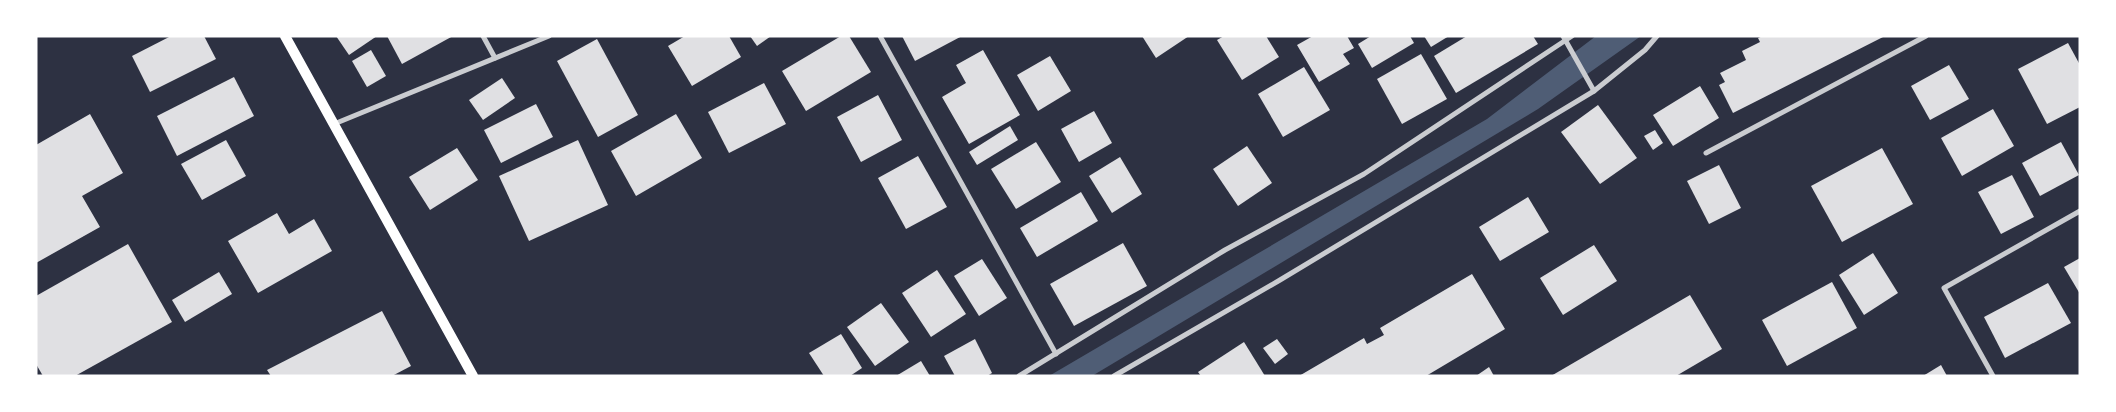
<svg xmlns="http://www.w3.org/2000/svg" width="2116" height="412" font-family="'PT Sans Narrow',sans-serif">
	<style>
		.water { fill: #4f5d75 }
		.building { fill: #e0e0e3 }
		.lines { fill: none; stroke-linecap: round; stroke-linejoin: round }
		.minor { stroke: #caccd0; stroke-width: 5 }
		.secondary { stroke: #fff; stroke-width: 10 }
	</style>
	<rect width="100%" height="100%" fill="#2d3142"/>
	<polygon class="water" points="1596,36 1641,36 1538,109 1092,376 1049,376 1487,119"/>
	<g class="building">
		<polygon points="171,36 204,36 216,59 150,92 132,56"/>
		<polygon points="336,36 377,36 349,55"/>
		<polygon points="387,36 453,36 402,64"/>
		<polygon points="685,36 729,36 741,57 692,86 668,46"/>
		<polygon points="750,36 771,36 757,46"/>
		<polygon points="841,36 849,36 871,72 806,111 782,71"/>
		<polygon points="902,36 962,36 915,61"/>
		<polygon points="1142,36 1189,36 1156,58"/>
		<polygon points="1224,36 1266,36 1279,57 1242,80 1217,40"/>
		<polygon points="1313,36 1347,36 1354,48 1343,54 1350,64 1319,82 1297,45"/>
		<polygon points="1371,36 1410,36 1414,43 1372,68 1358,44"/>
		<polygon points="1424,36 1449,36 1431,47"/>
		<polygon points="1467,36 1533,36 1538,44 1456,93 1434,56"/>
		<polygon points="1763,36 1885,36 1733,113 1719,85 1725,82 1720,73 1746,60 1742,51 1760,42 1758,38"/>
		<polygon points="597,39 638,115 598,137 557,61"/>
		<polygon points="2068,43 2080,65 2080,107 2047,124 2018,69"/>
		<polygon points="371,50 386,76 367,87 352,61"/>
		<polygon points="983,50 1020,115 969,144 942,97 966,83 956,65"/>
		<polygon points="1421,54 1447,99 1402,124 1377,79"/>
		<polygon points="1050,56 1071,91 1038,111 1017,75"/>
		<polygon points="1949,65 1969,99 1930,120 1911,86"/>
		<polygon points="1304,67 1330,110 1283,137 1258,94"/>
		<polygon points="234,77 254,116 177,156 157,116"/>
		<polygon points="502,78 515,98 483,120 469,100"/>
		<polygon points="764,83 786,124 729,153 708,112"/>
		<polygon points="1700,86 1719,118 1673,146 1653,115"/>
		<polygon points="878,95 902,140 861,162 837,117"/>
		<polygon points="536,104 553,137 501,163 484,130"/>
		<polygon points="1598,105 1637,158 1600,184 1561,132"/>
		<polygon points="1993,109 2014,146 1962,176 1941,138"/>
		<polygon points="1094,111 1112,143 1079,162 1061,129"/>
		<polygon points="90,114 123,173 82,196 100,227 36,263 36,145"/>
		<polygon points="676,114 702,158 636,196 611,151"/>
		<polygon points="1010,126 1018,140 977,165 969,152"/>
		<polygon points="1655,130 1663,143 1653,150 1644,136"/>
		<polygon points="226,140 246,176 202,200 181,164"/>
		<polygon points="578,140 608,205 529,241 499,176"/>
		<polygon points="1036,142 1061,182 1016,209 991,169"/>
		<polygon points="2061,142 2079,175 2040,196 2022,163"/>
		<polygon points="1247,146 1272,183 1238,206 1213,169"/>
		<polygon points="457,148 478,180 430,210 409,177"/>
		<polygon points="1882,148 1913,204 1842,242 1811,186"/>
		<polygon points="918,156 947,207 906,229 878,178"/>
		<polygon points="1120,157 1142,194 1112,213 1089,176"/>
		<polygon points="1719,165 1741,208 1709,224 1687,181"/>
		<polygon points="2012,175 2034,217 2001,234 1978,192"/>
		<polygon points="1081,192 1098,221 1037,257 1020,228"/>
		<polygon points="1528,197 1549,232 1500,261 1479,227"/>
		<polygon points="277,213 289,234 314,219 332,251 258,293 228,241"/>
		<polygon points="1123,243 1147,286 1074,326 1050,284"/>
		<polygon points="128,244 172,322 75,376 43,376 36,364 36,296"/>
		<polygon points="1594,245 1617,281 1563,315 1540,278"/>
		<polygon points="1873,253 1898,293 1864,315 1839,275"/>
		<polygon points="2080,258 2080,294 2064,267"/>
		<polygon points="982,259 1007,298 979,316 954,276"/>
		<polygon points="937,270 966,314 931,337 902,293"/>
		<polygon points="219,272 232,294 185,322 172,300"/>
		<polygon points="1472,274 1505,329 1426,376 1299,376 1364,338 1367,344 1384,335 1380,328"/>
		<polygon points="1832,282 1857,328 1787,366 1762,320"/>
		<polygon points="2048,283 2071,323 2005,358 1984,317"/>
		<polygon points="1690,295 1722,349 1676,376 1551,376"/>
		<polygon points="881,303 909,342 875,366 847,327"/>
		<polygon points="382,311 411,366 392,376 271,376 267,370"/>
		<polygon points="841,334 862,368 850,376 824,376 809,353"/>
		<polygon points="975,339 992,373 987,376 955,376 944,356"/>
		<polygon points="1277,339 1288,354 1275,364 1263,348"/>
		<polygon points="1244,342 1265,376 1201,376 1198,372"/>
		<polygon points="921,361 930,376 896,376"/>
		<polygon points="1941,365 1947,376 1923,376"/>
		<polygon points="1489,367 1494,376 1476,376"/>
	</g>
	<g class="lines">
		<g class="minor">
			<polyline points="483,36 495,58"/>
			<polyline points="880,36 1056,354"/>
			<polyline points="1563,36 1594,91"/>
			<polyline points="334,124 549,36"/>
			<polyline points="1706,153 1926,36"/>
			<polyline points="1019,376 1225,250 1364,174 1572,36"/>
			<polyline points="1114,376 1280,280 1594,91 1645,50 1657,36"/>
			<polyline points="1993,376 1944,288 2080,211"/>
		</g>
		<polyline class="secondary" points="285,36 473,376"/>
	</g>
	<rect width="2116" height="412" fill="none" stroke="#ffffff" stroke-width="75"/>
</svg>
